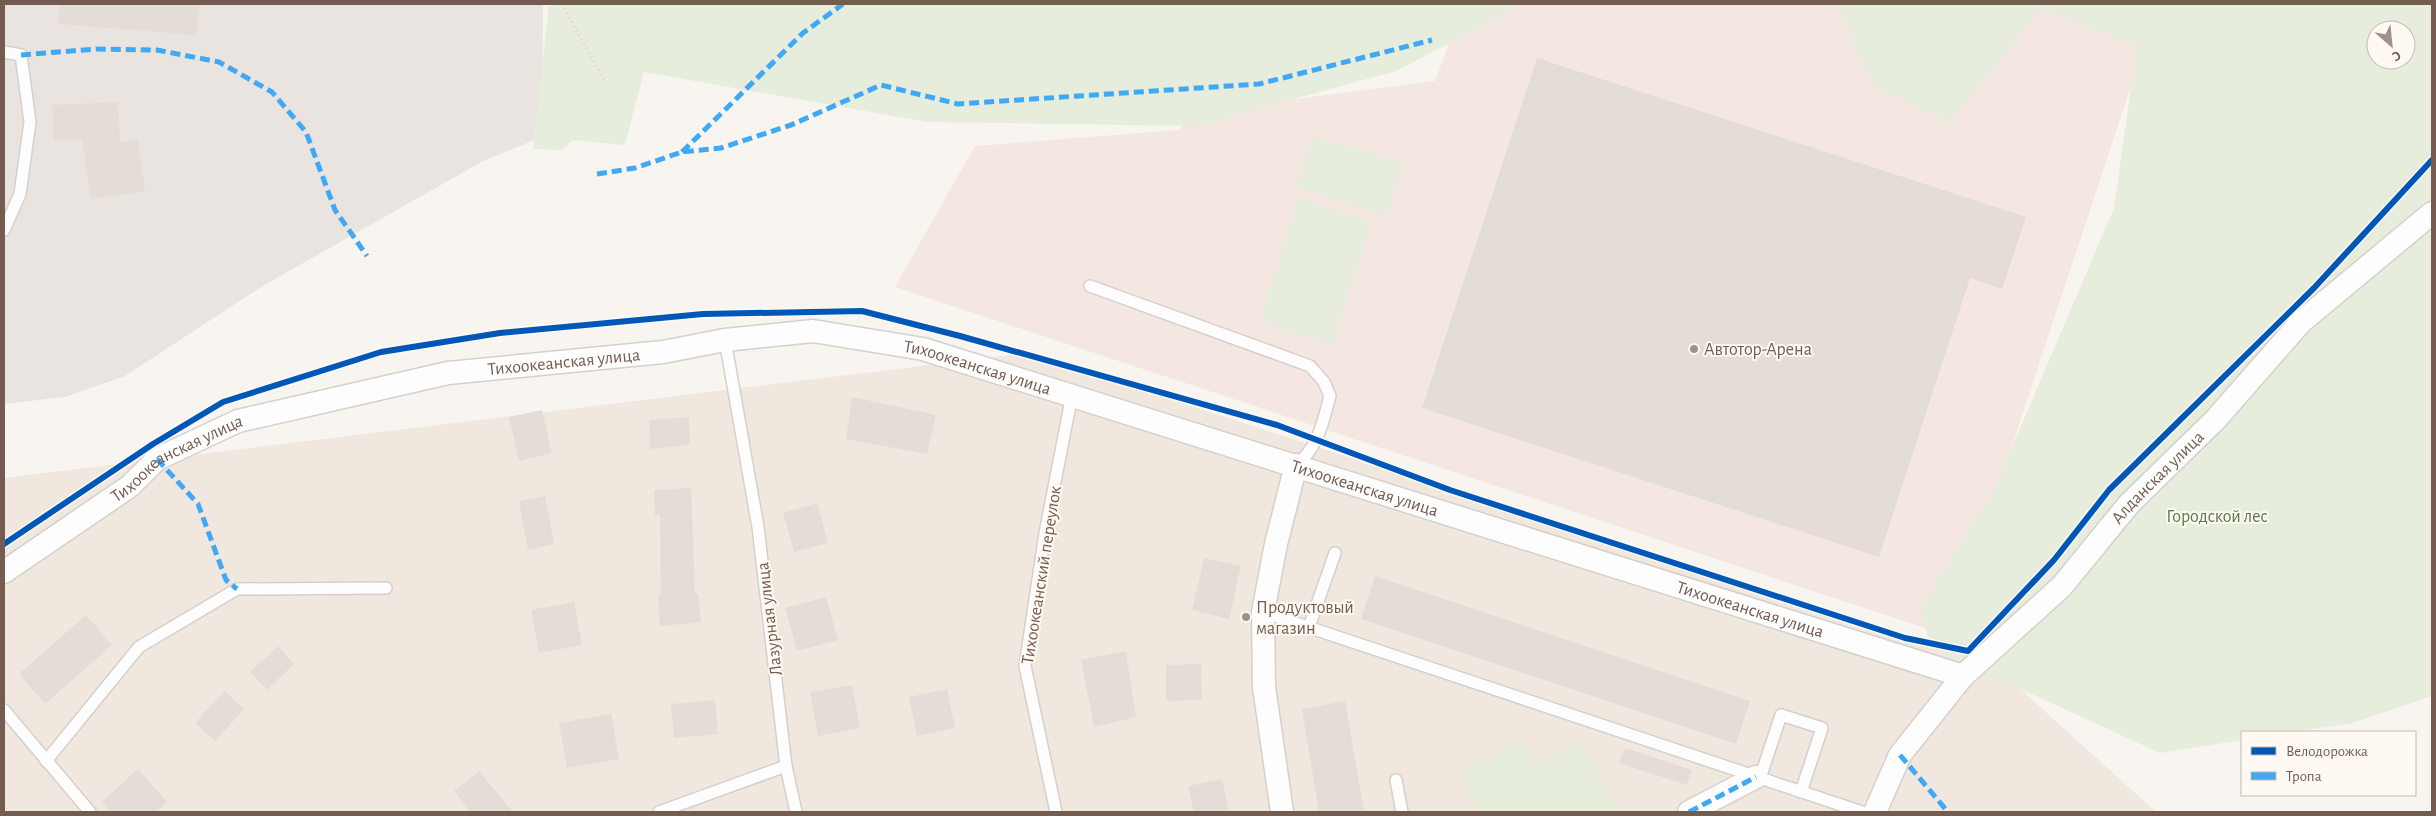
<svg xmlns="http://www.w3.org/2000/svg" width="2436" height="816" font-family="'Alegreya Sans',sans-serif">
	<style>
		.residential { fill: #f0e7de }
		.commercial { fill: #f4e7e2 }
		.industrial { fill: #eae4e0 }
		.green { fill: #e6eddc; fill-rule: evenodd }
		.building { fill: #e4ddd7 }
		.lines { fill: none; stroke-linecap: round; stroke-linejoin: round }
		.lane-casing { stroke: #d5d0cb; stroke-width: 14 }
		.street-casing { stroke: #d5d0cb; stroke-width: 25 }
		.path { stroke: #dad4d0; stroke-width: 3; stroke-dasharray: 1 4; stroke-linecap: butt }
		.lane { stroke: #fefdfd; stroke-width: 11 }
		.street { stroke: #fefdfd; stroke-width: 22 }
		.quiet { stroke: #3fa9f5; stroke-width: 5; stroke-dasharray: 10 5; stroke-linecap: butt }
		.cycleway-casing { stroke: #fef9f2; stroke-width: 9 }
		.cycleway { stroke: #0057b8; stroke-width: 6 }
		.poi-dot { fill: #a39188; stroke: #fef9f2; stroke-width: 2 }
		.labels { text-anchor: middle; stroke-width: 4; stroke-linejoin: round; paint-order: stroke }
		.poi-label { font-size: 18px; fill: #755c50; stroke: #fef9f2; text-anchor: start }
		.street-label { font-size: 18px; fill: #755c50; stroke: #fef9f2 }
		.park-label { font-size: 18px; fill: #597949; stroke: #fef9f2 }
	</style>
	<rect width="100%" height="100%" fill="#f8f4f0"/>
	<polygon class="residential" points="1028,353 1997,668 2156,812 4,812 4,478"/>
	<polygon class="commercial" points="1464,4 2083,4 2151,26 1949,636 895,287 975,146 1179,130 1194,112 1435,81"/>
	<polygon class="industrial" points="4,4 543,4 542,137 483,161 261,287 125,376 65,397 4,404"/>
	<g class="green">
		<polygon points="549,4 1524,4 1396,71 1195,126 928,122 644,72 625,145 573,140 562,150 533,149"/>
		<path d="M1836,4H2432V696L2352,723L2293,732H2242V740L2160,753L1930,647L1921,606L1993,492L2114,208L2137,46L2041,8L1951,122L1874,87ZM2376,30H2406V60H2376Z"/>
		<polygon points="1312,136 1404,164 1386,217 1296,186"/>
		<polygon points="1299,197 1372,223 1332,345 1260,321"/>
		<polygon points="1522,741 1536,765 1580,742 1617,812 1480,812 1460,774"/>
	</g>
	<g class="building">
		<polygon points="60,4 200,4 197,35 58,24"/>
		<polygon points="1537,58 2026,217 2002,289 1970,278 1879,557 1422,408"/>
		<polygon points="118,102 120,142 138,139 145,191 91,199 82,139 54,140 52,105"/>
		<polygon points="852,397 936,415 927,454 846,439"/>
		<polygon points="542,410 552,453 519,461 509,417"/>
		<polygon points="689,417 690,445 650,449 649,420"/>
		<polygon points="691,488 695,594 698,594 701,622 660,626 658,595 661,595 660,515 655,515 654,490"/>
		<polygon points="545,496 554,544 528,550 519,501"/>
		<polygon points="817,503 828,543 794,552 783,513"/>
		<polygon points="1204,558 1241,566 1229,619 1192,610"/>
		<polygon points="1375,576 1750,701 1736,744 1361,619"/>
		<polygon points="826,597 838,640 797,651 785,608"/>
		<polygon points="574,602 582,645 539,653 531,610"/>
		<polygon points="86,615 112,645 45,704 19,674"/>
		<polygon points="278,646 294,664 267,690 250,672"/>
		<polygon points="1126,651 1136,717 1094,727 1081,660"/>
		<polygon points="1201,664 1202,700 1166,701 1166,665"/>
		<polygon points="852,685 860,728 818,736 810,692"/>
		<polygon points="947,689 955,728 917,736 909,697"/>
		<polygon points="224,691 244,709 215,741 195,723"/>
		<polygon points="715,700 718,734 674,738 671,704"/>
		<polygon points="1345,701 1364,812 1319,812 1302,709"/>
		<polygon points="611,714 619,759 567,768 559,723"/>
		<polygon points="1625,748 1692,770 1687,785 1619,763"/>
		<polygon points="138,769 167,802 156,812 111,812 102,802"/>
		<polygon points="479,771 513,812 470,812 454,791"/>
		<polygon points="1222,779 1229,812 1194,812 1188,786"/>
	</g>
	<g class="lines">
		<g class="lane-casing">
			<g id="lane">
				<polyline points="4,52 21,55 30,122 20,194 4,230"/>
				<path d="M1090,286L1310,366L1324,382L1330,396C1323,422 1318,448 1296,465"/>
				<polyline points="1263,612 1862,812"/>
				<polyline points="1309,627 1335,553"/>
				<polyline points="4,710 90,812"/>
				<polyline points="46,761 139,647 237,589 386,588"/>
				<polyline points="786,766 796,812"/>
				<polyline points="1760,778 1781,715 1822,728 1801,792"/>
				<polyline points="1396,780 1402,812"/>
				<polyline points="659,812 786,766 758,527 725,340"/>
				<polyline points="1056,812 1025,666 1045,533 1072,395"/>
			</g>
		</g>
		<g class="street-casing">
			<g id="street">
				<path id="s1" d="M4,572L130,486L157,459L238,421L448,373L663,352L725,340L813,331L923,349L1963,676"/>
				<polyline points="1282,812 1264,687 1263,612 1276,544 1296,465"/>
				<polyline points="1689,812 1756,777"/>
				<path id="s2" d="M1875,812L1900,755L1963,676L2062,586L2129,504L2216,419L2301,322L2432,213"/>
			</g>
		</g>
		<polyline class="path" points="562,4 608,87"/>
		<use href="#lane" class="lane"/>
		<use href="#street" class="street"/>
		<g class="quiet">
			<polyline points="21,55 96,49 157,50 219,62 272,92 306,132 335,210 367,256"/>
			<polyline points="682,152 803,33 843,4"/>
			<polyline points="597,174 635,168 682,152 721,148 791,125 881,85 958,104 1259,84 1432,40"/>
			<polyline points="157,459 198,504 226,580 237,589"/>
			<polyline points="1900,755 1948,812"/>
			<polyline points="1689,812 1756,777"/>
		</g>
		<g class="cycleway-casing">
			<polyline id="cycleway" points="4,544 153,444 223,402 381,352 500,333 703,314 862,311 960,336 1277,425 1450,490 1905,638 1968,651 2054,560 2109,490 2314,288 2432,160"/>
		</g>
		<use href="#cycleway" class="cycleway"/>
	</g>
	<g class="poi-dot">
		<circle cx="1694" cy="349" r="5"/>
		<circle cx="1246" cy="617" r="5"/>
	</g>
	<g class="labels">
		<g class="poi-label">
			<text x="1704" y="355">Автотор-Арена</text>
			<text x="1256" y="613">Продуктовый<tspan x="1256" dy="21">магазин</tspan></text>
		</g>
		<g class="street-label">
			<text dy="6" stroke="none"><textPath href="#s1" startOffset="612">Тихоокеанская улица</textPath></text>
			<text dy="6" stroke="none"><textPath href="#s1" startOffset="1032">Тихоокеанская улица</textPath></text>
			<text dy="6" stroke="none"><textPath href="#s1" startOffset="208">Тихоокеанская улица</textPath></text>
			<text dy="6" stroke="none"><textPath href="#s2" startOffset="442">Алданская улица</textPath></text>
			<text dy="6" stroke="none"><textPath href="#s1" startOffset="1438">Тихоокеанская улица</textPath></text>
			<text transform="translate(1041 575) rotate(-81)" y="6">Тихоокеанский переулок</text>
			<text dy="6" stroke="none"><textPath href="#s1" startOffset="1842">Тихоокеанская улица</textPath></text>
			<text transform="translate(769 619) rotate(-97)" y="6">Лазурная улица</text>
		</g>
		<g class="park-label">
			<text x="2217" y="522">Городской лес</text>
		</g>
	</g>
	<rect width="2436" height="816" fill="none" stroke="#755c50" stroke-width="10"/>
	<rect x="2241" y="731" width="175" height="65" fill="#fef9f2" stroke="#c7bab1"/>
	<rect x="2251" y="747" width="25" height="8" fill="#0057b8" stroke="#c7bab1"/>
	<text x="2286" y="756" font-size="15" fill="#755c50">Велодорожка</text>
	<rect x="2251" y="772" width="25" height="8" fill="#3fa9f5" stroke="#c7bab1"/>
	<text x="2286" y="781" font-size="15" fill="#755c50">Тропа</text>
	<g transform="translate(2391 45) rotate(153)"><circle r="24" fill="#fef9f2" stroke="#c7bab1"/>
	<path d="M0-4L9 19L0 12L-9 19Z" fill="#a39188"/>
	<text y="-8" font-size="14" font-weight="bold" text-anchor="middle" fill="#755c50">С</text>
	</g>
</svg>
